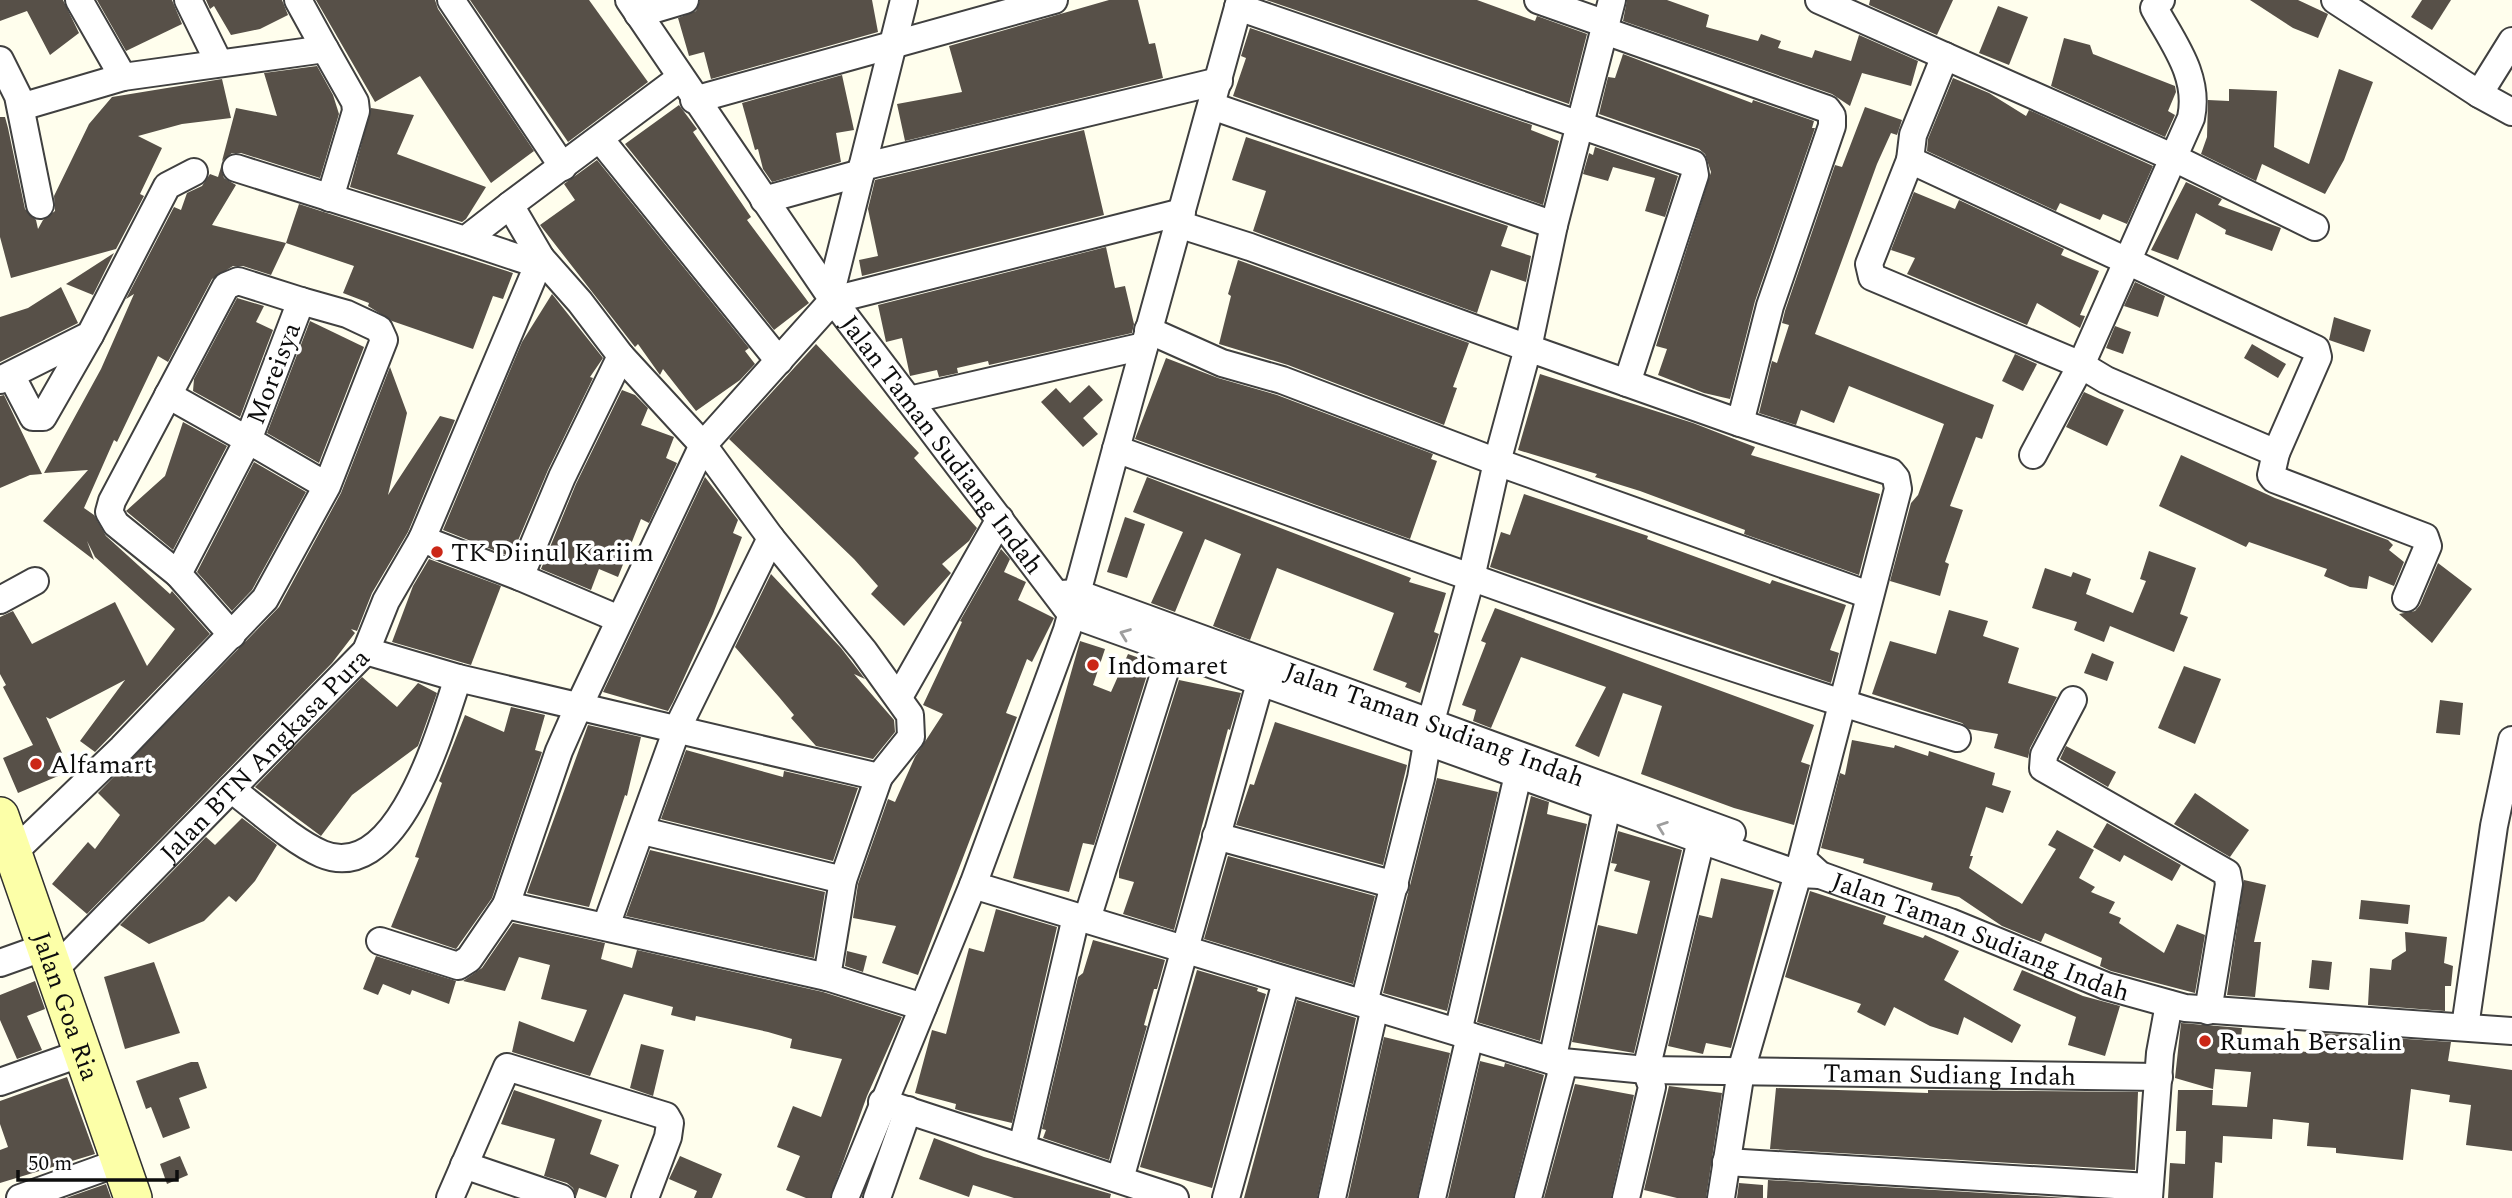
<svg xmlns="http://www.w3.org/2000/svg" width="2512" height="1198" font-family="Spectral,serif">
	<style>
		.building { fill: #575048 }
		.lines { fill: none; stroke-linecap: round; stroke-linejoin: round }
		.minor-casing { stroke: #404040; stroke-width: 30 }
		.secondary-casing { stroke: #2f2f2f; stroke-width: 40 }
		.minor { stroke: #fff; stroke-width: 26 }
		.secondary { stroke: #fcffa8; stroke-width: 37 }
		.oneway { stroke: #9e9e9e }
		.poi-dot { fill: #cb2717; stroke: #fff; stroke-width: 2.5 }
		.labels { text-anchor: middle; stroke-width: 7; stroke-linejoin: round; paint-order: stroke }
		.street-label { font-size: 26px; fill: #0d0d0d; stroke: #fff }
		.poi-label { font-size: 26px; fill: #0d0d0d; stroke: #fff; text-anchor: start }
	</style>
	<rect width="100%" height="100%" fill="#fffeed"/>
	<g class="building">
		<polygon points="0,0 63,0 79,33 50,55 27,11 0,21"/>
		<polygon points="97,0 172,0 182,24 126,51"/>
		<polygon points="206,0 282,0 288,15 260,29 231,35 214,6 210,9"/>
		<polygon points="316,0 435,0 438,9 534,151 491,183 420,76 375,102"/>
		<polygon points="470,0 589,0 648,82 568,142"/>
		<polygon points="700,0 872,0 878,32 711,79 704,52 689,56 678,18 696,11"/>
		<polygon points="1109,0 1138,0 1149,44 1155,43 1163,78 905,141 897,104 962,92 949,46"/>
		<polygon points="1266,0 1477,0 1535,21 1537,16 1587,34 1569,104"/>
		<polygon points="1627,0 1667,0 1709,15 1706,27 1758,41 1761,34 1781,41 1778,48 1812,58 1815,50 1851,61 1859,35 1918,61 1911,86 1862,73 1850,106 1832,94 1623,21"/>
		<polygon points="1870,0 1953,0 1937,35 1869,5"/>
		<polygon points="2250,0 2298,0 2328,14 2318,38 2293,28"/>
		<polygon points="2422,0 2451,0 2432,30 2411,17"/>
		<polygon points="1998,6 2028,17 2009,65 1979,53"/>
		<polygon points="1250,28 1532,125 1531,130 1559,141 1543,205 1233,96 1246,58 1241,56"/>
		<polygon points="2064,38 2090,45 2093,54 2175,86 2176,92 2168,111 2175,115 2165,137 2051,86"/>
		<polygon points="1623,54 1752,103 1753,100 1814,121 1812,128 1815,128 1755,301 1730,399 1704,393 1658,375 1667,349 1656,346 1711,172 1705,154 1699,149 1599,114 1608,77 1615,78"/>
		<polygon points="317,66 333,95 339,114 320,178 241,153 232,153 222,161 236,108 277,116 264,73"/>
		<polygon points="2339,69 2373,82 2344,160 2325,194 2262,164 2256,181 2201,154 2207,137 2208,100 2229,101 2229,89 2277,91 2274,147 2309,164"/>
		<polygon points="842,75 854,130 836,133 841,162 772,182 763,169 758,149 755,150 742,103"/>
		<polygon points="1953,78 1989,93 2026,116 2029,110 2153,166 2127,224 2103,214 2100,220 2060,203 2056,211 1927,151 1928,139"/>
		<polygon points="222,79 231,118 182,124 138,136 162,148 140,194 144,196 116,249 11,278 0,237 0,117 5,117 8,128 25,209 36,220 38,229 43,220 55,211 54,196 89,124 112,97"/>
		<polygon points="679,105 697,129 693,132 751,217 747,220 809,303 774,330 625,144"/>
		<polygon points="1865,107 1902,120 1897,135 1891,133 1877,164 1815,334 1994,405 1982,439 1976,437 1950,506 1963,510 1945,562 1949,564 1940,596 1890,581 1911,503 1918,495 1944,424 1849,386 1834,423 1801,410 1796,425 1759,413 1772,361 1777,363 1789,325 1782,323 1785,311 1835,165 1842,167"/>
		<polygon points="371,108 414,115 397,154 486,187 466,219 462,222 350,187"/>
		<polygon points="1084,130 1104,215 862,276 859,260 878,256 868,209 875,180"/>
		<polygon points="1246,137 1508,226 1501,246 1531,256 1526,282 1491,270 1477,313 1253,231 1266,191 1232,180"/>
		<polygon points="1595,147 1678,176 1665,217 1645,211 1655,178 1613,167 1608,181 1583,174 1589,153 1593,155"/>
		<polygon points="597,160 749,348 745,351 755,364 740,380 696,411 663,369 660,375 638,344 635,347 540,225 575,200 564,184"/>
		<polygon points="221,167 224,178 236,185 212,225 286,243 271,275 243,266 233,266 212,279 168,362 158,356 117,442 114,440 84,508 94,515 106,536 170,594 172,591 210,634 95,752 80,741 125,680 50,719 46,717 70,771 18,793 3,758 33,745 3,687 6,685 0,674 0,617 13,611 32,644 115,602 147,666 175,629 95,557 87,541 94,560 43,521 88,470 44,473 101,369 134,294 126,299 174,207 181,210 187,193 202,186 210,174 218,177"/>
		<polygon points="2186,182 2222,199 2218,205 2281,228 2272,251 2225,234 2226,230 2196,213 2178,260 2151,250"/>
		<polygon points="1914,192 1955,209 1959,200 2064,249 2061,255 2099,271 2080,315 2085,316 2080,328 2037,303 2027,325 1907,274 1915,258 1891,250"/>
		<polygon points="299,204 513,273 503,299 493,296 473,349 392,321 368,306 369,303 343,293 354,266 286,243"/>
		<polygon points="1106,247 1115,288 1125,286 1134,324 1132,333 989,365 988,361 957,368 958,373 939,377 937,370 910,376 902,338 886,342 878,305"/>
		<polygon points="114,253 93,295 66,284"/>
		<polygon points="1238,260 1469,343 1453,387 1457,388 1444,425 1288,365 1219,344 1231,296 1228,294"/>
		<polygon points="2135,282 2165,296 2158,317 2124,306"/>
		<polygon points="61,287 78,323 0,362 0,317 28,308"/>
		<polygon points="552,294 603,358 590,377 593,378 548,470 511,557 443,530 522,342"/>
		<polygon points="237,298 264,306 256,322 273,330 240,417 193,391 194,379"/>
		<polygon points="2334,317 2371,330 2364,352 2329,340"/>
		<polygon points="310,321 364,347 319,463 267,433"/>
		<polygon points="2115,326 2131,332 2123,354 2106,348"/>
		<polygon points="816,344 919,453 914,458 977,528 969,541 942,564 951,573 904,626 871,594 878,586 854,559 729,439"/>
		<polygon points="2252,344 2286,364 2278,378 2244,358"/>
		<polygon points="2015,354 2037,364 2023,391 2002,381"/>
		<polygon points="1166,358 1218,378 1277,395 1433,454 1431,459 1437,461 1410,539 1135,439"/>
		<polygon points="390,367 407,413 388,495 440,416 455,420 408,532 372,593 357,631 351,629 355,633 332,663 87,914 52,884 88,842 95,849 120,815 98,793 279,607 341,493"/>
		<polygon points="1540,374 1693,423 1755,447 1751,455 1880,494 1859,575 1744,534 1745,530 1640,491 1595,477 1597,474 1518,450"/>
		<polygon points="1089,385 1103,400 1083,418 1098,434 1083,447 1041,402 1056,388 1070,403"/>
		<polygon points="622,390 635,395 648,408 641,425 674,437 666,458 677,463 649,523 641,519 618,577 599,569 591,590 541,569 576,484"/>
		<polygon points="2084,392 2124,410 2107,446 2066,427"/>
		<polygon points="4,395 42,474 30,475 0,488 0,396"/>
		<polygon points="183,422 227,446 173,550 126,511 165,476"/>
		<polygon points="2181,455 2275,498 2388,540 2393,545 2389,550 2404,562 2394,586 2369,576 2367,589 2350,587 2324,576 2327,569 2249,542 2246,547 2159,506"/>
		<polygon points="254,462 306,492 252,590 232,611 197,572"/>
		<polygon points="705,477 738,520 733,533 742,537 713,614 673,702 668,711 603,692"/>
		<polygon points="1147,477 1411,578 1409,582 1446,593 1434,632 1439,634 1420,693 1405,687 1407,683 1373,670 1394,613 1277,568 1250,640 1213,626 1241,554 1205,539 1175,612 1151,603 1183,532 1133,512"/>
		<polygon points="1524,494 1648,536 1647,539 1770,584 1772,580 1846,605 1830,650 1839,653 1831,683 1490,567 1501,532 1510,535"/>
		<polygon points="1125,517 1145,524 1127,578 1107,572"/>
		<polygon points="1001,549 1010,559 1004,572 1026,582 1018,600 1054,618 1032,662 1027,659 1006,713 1017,717 918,975 882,963 896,926 853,918 858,884 888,799 895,802 915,757 943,714 923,705 962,622 960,621"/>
		<polygon points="2149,551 2196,568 2180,614 2188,617 2174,652 2110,626 2104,642 2074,630 2077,622 2032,608 2045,568 2071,577 2073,572 2091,579 2086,594 2133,613 2146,581 2140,579"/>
		<polygon points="429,559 501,586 471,665 392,642 413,586"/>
		<polygon points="2438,563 2472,589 2432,643 2399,614 2415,611 2420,605"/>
		<polygon points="771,574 841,648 865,679 854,674 894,720 895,732 873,759 816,746 791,718 794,715 779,697 735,647"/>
		<polygon points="1495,608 1814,725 1801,762 1810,765 1794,825 1734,808 1641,774 1662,706 1623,693 1599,757 1575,746 1606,687 1521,657 1491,728 1473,721 1476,710 1462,705 1486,643 1481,641"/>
		<polygon points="1949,610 1988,621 1983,636 2019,648 2008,683 2057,697 2030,748 2028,758 1994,748 1998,734 1969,729 1962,723 1872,694 1890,641 1936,654"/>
		<polygon points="1080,641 1105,649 1093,685 1111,692 1128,654 1151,662 1094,845 1083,843 1069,892 1013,878"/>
		<polygon points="2092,653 2114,662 2107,681 2084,673"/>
		<polygon points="2184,666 2221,679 2195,744 2158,728"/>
		<polygon points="362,677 397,707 418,683 437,693 418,746 352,795 321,836 255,787"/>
		<polygon points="1179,680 1241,693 1230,730 1228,729 1174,930 1123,914 1134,882 1119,878 1119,871"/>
		<polygon points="2440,700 2463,703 2460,735 2436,733"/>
		<polygon points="511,707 545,715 535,750 542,752 492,898 456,949 391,927 419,858 415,857 442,783 439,781 465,715 504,732"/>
		<polygon points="1275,722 1407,765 1383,865 1236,825 1250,784 1254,785"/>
		<polygon points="588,725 641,737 627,796 625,795 589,907 527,893"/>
		<polygon points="1852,740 1894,748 1895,745 1928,756 1929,751 1995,773 1992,785 2011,791 2003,813 1986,807 1970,856 1973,856 1969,868 2022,904 2056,849 2048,845 2057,830 2094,850 2079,878 2095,887 2091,892 2115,902 2109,913 2121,918 2119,923 2164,953 2177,924 2205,935 2195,993 2111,971 2100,966 2102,958 2045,933 2041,942 2002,926 1959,897 1931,890 1933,883 1863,863 1864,859 1821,848 1840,773 1845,775"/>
		<polygon points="2066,746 2116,772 2108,787 2060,759"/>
		<polygon points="686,750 783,777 784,771 858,788 833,861 661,819"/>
		<polygon points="1437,778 1498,792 1447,1011 1383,993"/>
		<polygon points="2195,793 2249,830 2230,857 2174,824"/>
		<polygon points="1531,796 1549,802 1547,814 1587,824 1540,1041 1477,1022"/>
		<polygon points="242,818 277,845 255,881 236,902 229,896 204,921 149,944 120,925 206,837 215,845"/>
		<polygon points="2107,823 2181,865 2172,881 2124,855 2120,862 2093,847"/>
		<polygon points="1618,831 1682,850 1634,1053 1572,1042 1598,925 1637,934 1650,881 1614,871 1617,864 1611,863"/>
		<polygon points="650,850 825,892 814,958 626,916"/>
		<polygon points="1228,856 1375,896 1353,984 1204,939"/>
		<polygon points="1721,878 1774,890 1731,1048 1706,1043 1703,1054 1668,1046 1699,915 1712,918"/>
		<polygon points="2244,880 2266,885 2254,942 2261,942 2255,997 2227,995"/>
		<polygon points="1810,891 1886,916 1883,924 1923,938 1925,935 1959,951 1944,980 2021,1025 2012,1043 1964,1017 1958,1035 1930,1026 1894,1007 1885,1026 1857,1012 1861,1004 1785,977"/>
		<polygon points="2361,900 2410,905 2408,924 2359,919"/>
		<polygon points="996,909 1057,927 1012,1123 961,1111 955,1109 956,1104 915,1093 932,1030 946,1034 969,948 984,952"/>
		<polygon points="513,923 605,943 601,959 632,968 637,950 823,992 902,1017 867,1096 830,1198 806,1198 786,1190 800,1156 777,1147 793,1106 821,1117 842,1059 790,1048 792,1039 768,1032 696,1016 695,1021 671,1015 673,1007 624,994 590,1076 512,1052 519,1021 574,1042 587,1010 541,999 550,965 519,957 505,991 463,981 482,968"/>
		<polygon points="2405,932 2447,937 2444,963 2453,966 2451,986 2445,986 2445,1011 2368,1005 2370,968 2391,970 2392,960 2406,951"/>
		<polygon points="1093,940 1165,960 1157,989 1154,989 1144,1025 1147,1026 1109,1160 1043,1138 1046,1130 1042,1129 1078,977 1083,973"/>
		<polygon points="847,951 867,956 863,972 845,966"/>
		<polygon points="376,956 456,981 449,1004 412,990 410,995 383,984 378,995 363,989"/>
		<polygon points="2312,960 2332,962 2329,990 2309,988"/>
		<polygon points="154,962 180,1033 125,1049 104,977"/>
		<polygon points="1197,970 1258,988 1257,991 1266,994 1212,1188 1140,1167"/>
		<polygon points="2022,970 2083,996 2120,1006 2105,1056 2068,1045 2076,1017 2013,990"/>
		<polygon points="35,981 45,1009 27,1016 42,1050 17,1059 0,1020 0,995"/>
		<polygon points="1297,1000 1356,1018 1317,1198 1244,1198"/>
		<polygon points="2181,1023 2242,1028 2241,1037 2282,1040 2282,1049 2315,1053 2318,1033 2451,1042 2448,1061 2512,1070 2512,1151 2466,1145 2471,1105 2449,1102 2450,1095 2411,1089 2403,1160 2336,1153 2336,1148 2307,1146 2309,1123 2273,1119 2272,1139 2223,1136 2222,1163 2215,1162 2213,1198 2168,1198 2170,1163 2185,1164 2186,1131 2176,1131 2178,1090 2213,1090 2212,1105 2247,1107 2251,1072 2215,1069 2213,1089 2175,1078"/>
		<polygon points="1384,1037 1450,1053 1417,1198 1348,1198"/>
		<polygon points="641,1044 664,1050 653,1096 630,1088"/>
		<polygon points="1480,1061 1504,1067 1505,1063 1544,1075 1513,1198 1448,1198"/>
		<polygon points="191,1062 198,1062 207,1088 179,1098 190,1128 163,1138 151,1107 146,1109 136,1081"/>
		<polygon points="67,1077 95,1154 0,1183 0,1150 8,1147 0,1124 0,1101"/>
		<polygon points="1575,1084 1634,1095 1611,1198 1544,1198"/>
		<polygon points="1669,1086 1722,1093 1706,1198 1677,1198 1644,1190"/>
		<polygon points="1776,1088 1928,1093 1928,1090 2138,1092 2135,1170 1770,1149"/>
		<polygon points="514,1090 602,1120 590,1154 619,1165 606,1198 579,1188 576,1197 573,1188 567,1183 544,1176 555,1139 501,1124"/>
		<polygon points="934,1138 984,1157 1111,1194 1110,1198 1014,1198 973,1185 969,1197 919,1179"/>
		<polygon points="180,1156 188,1175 167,1184 160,1164"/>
		<polygon points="680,1156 722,1174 712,1198 694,1198 697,1191 669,1179"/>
		<polygon points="1768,1180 2068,1198 1767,1198"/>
		<polygon points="1739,1183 1763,1185 1763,1198 1737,1198"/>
		<polygon points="106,1184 111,1198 66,1198"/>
	</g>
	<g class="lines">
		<g class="minor-casing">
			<g id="minor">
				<polyline points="79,0 123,77"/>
				<polyline points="188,0 219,63"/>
				<polyline points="298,0 325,49"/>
				<polyline points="451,0 563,167"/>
				<path id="s1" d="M629,0L833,300L1071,614L1701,840L1798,874L1820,875"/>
				<polyline points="1538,0 1606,24"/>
				<polyline points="1819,0 2172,157 2315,227"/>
				<polyline points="2335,0 2479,94 2512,112"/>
				<polyline points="1238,7 1693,164 1695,175 1627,383"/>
				<polyline points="638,14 685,0"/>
				<polyline points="1605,31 1827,109 1832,116 1832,126 1770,306 1740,423"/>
				<polyline points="1945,56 1913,135 1910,160 2316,349 2318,357 2276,453 2271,475 2274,479 2425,537 2428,546 2406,598"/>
				<polyline points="0,60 18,96 40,205"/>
				<polyline points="2479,94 2512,41"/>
				<polyline points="694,100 1054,0"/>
				<polyline points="1212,106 1554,225"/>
				<polyline points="21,107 123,77 325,49 355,102 356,111 330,198"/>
				<polyline points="600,139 779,361"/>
				<polyline points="1910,160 1869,264 1872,277 2081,365 2106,380 2276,453"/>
				<polyline points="862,167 1219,81"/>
				<polyline points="236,168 465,240 510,205"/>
				<polyline points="764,200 861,173"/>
				<polyline points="1178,224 1250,247 1528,348 1554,225 1612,0"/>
				<polyline points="465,240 537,264"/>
				<polyline points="830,296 904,0"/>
				<polyline points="1148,330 1222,363 1282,380 1497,462 1869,595"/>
				<polyline points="11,375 33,417 43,417 90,335"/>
				<polyline points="0,380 90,335 167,186 194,172"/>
				<polyline points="168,395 248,440 178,574 232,635"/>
				<polyline points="909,400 1144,346"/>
				<polyline points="1116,449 1240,0"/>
				<path d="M2033,455L2081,365L2191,118C2200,76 2173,43 2154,8L2161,0"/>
				<polyline points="422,539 520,577 562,477 621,356 580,302 541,258"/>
				<polyline points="178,574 116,524 109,512 112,501 226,286 238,281 301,301"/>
				<polyline points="520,577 619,619"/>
				<path id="s2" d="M1061,594L1077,593L1732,833"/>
				<polyline points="0,600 35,581"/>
				<polyline points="458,678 879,777 911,737 910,715 864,651 771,538 703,445 621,356"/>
				<polyline points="899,697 1000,519"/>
				<polyline points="2073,700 2044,755 2043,768 2227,873 2229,884 2208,1011"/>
				<path id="s3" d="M1957,738C1673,654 1395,550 1116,449L1067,630L973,885L1552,1061L1646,1070L2159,1077"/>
				<polyline points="879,777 843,880 827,977 923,1007"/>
				<path d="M231,789C258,809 292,841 322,854C398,886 441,728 458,678L366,651"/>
				<polyline points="643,831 843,880"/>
				<polyline points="1216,836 1395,885"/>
				<polyline points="13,853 122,748 265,599 327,486 384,340 379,329 347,314 301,301 248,440 327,486"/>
				<path id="s4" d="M1809,865L1820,875L1950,922L2106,986L2185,1008L2512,1031"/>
				<polyline points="1087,919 1171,652"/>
				<polyline points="606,926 677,729 771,538"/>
				<polyline points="380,941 458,966 469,959 506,905"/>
				<polyline points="0,963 45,947"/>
				<path id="s5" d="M54,970L366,651L386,601L422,539L541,258L510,205L680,78"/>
				<polyline points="827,977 506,905 559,751 578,708 703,445 833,300 1182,212"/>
				<polyline points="1364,1003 1421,778 1431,721 1471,578 1497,462 1528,348 1740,423 1891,472 1896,478 1898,489 1798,874 1741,1071 1721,1198"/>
				<polyline points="2465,1027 2494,826 2512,740"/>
				<polyline points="1458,1032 1518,775"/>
				<polyline points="1552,1061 1607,807"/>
				<polyline points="0,1082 82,1053"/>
				<polyline points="882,1102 1175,1198"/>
				<polyline points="1022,1147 1076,917"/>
				<polyline points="1726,1162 2149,1187"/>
				<polyline points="464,1165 561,1198"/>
				<polyline points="1120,1179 1260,683"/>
				<polyline points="20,1198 120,1162"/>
				<polyline points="450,1198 507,1067 666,1116 670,1123 668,1137 645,1198"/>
				<polyline points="845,1198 973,885"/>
				<polyline points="877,1198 908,1110"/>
				<polyline points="1226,1198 1286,982"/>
				<polyline points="1332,1198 1375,1007"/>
				<polyline points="1432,1198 1470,1036"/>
				<polyline points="1528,1198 1564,1063"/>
				<polyline points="1626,1198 1652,1087 1646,1070 1701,840"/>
				<polyline points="2149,1198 2160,1053 2169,1004"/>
			</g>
		</g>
		<g class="secondary-casing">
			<g id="secondary">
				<path id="s6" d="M0,816L133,1198"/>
			</g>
		</g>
		<use href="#minor" class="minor"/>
		<use href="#secondary" class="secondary"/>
	</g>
	<defs><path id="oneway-chevron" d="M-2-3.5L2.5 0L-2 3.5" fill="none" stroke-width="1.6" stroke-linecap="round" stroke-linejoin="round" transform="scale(1.75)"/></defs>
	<g class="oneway">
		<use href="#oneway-chevron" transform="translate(1125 634) rotate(-159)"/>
		<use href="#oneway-chevron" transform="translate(1662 827) rotate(-160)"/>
	</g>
	<g class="poi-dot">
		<circle cx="437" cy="552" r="7"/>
		<circle cx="1093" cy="665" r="7"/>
		<circle cx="36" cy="764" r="7"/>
		<circle cx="2205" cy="1041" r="7"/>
	</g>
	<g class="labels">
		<g class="street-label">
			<text transform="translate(273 373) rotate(-69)" y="9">Moreisya</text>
			<text dy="9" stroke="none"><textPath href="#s1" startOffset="544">Jalan Taman Sudiang Indah</textPath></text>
			<text dy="9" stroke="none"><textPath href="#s2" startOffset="397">Jalan Taman Sudiang Indah</textPath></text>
			<text dy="9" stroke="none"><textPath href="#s5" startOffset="301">Jalan BTN Angkasa Pura</textPath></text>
			<text dy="9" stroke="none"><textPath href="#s4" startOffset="187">Jalan Taman Sudiang Indah</textPath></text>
			<text dy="9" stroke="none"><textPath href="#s6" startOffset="201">Jalan Goa Ria</textPath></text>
			<text dy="9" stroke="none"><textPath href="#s3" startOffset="2352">Taman Sudiang Indah</textPath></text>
		</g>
		<g class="poi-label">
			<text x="451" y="561">TK Diinul Kariim</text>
			<text x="1107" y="674">Indomaret</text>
			<text x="50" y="773">Alfamart</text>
			<text x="2219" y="1050">Rumah Bersalin</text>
		</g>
	</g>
	<path d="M18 1170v10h159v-10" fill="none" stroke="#0d0d0d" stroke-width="3.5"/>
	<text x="28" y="1170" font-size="21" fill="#0d0d0d" stroke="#ffffff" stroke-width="5" paint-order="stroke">50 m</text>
</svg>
